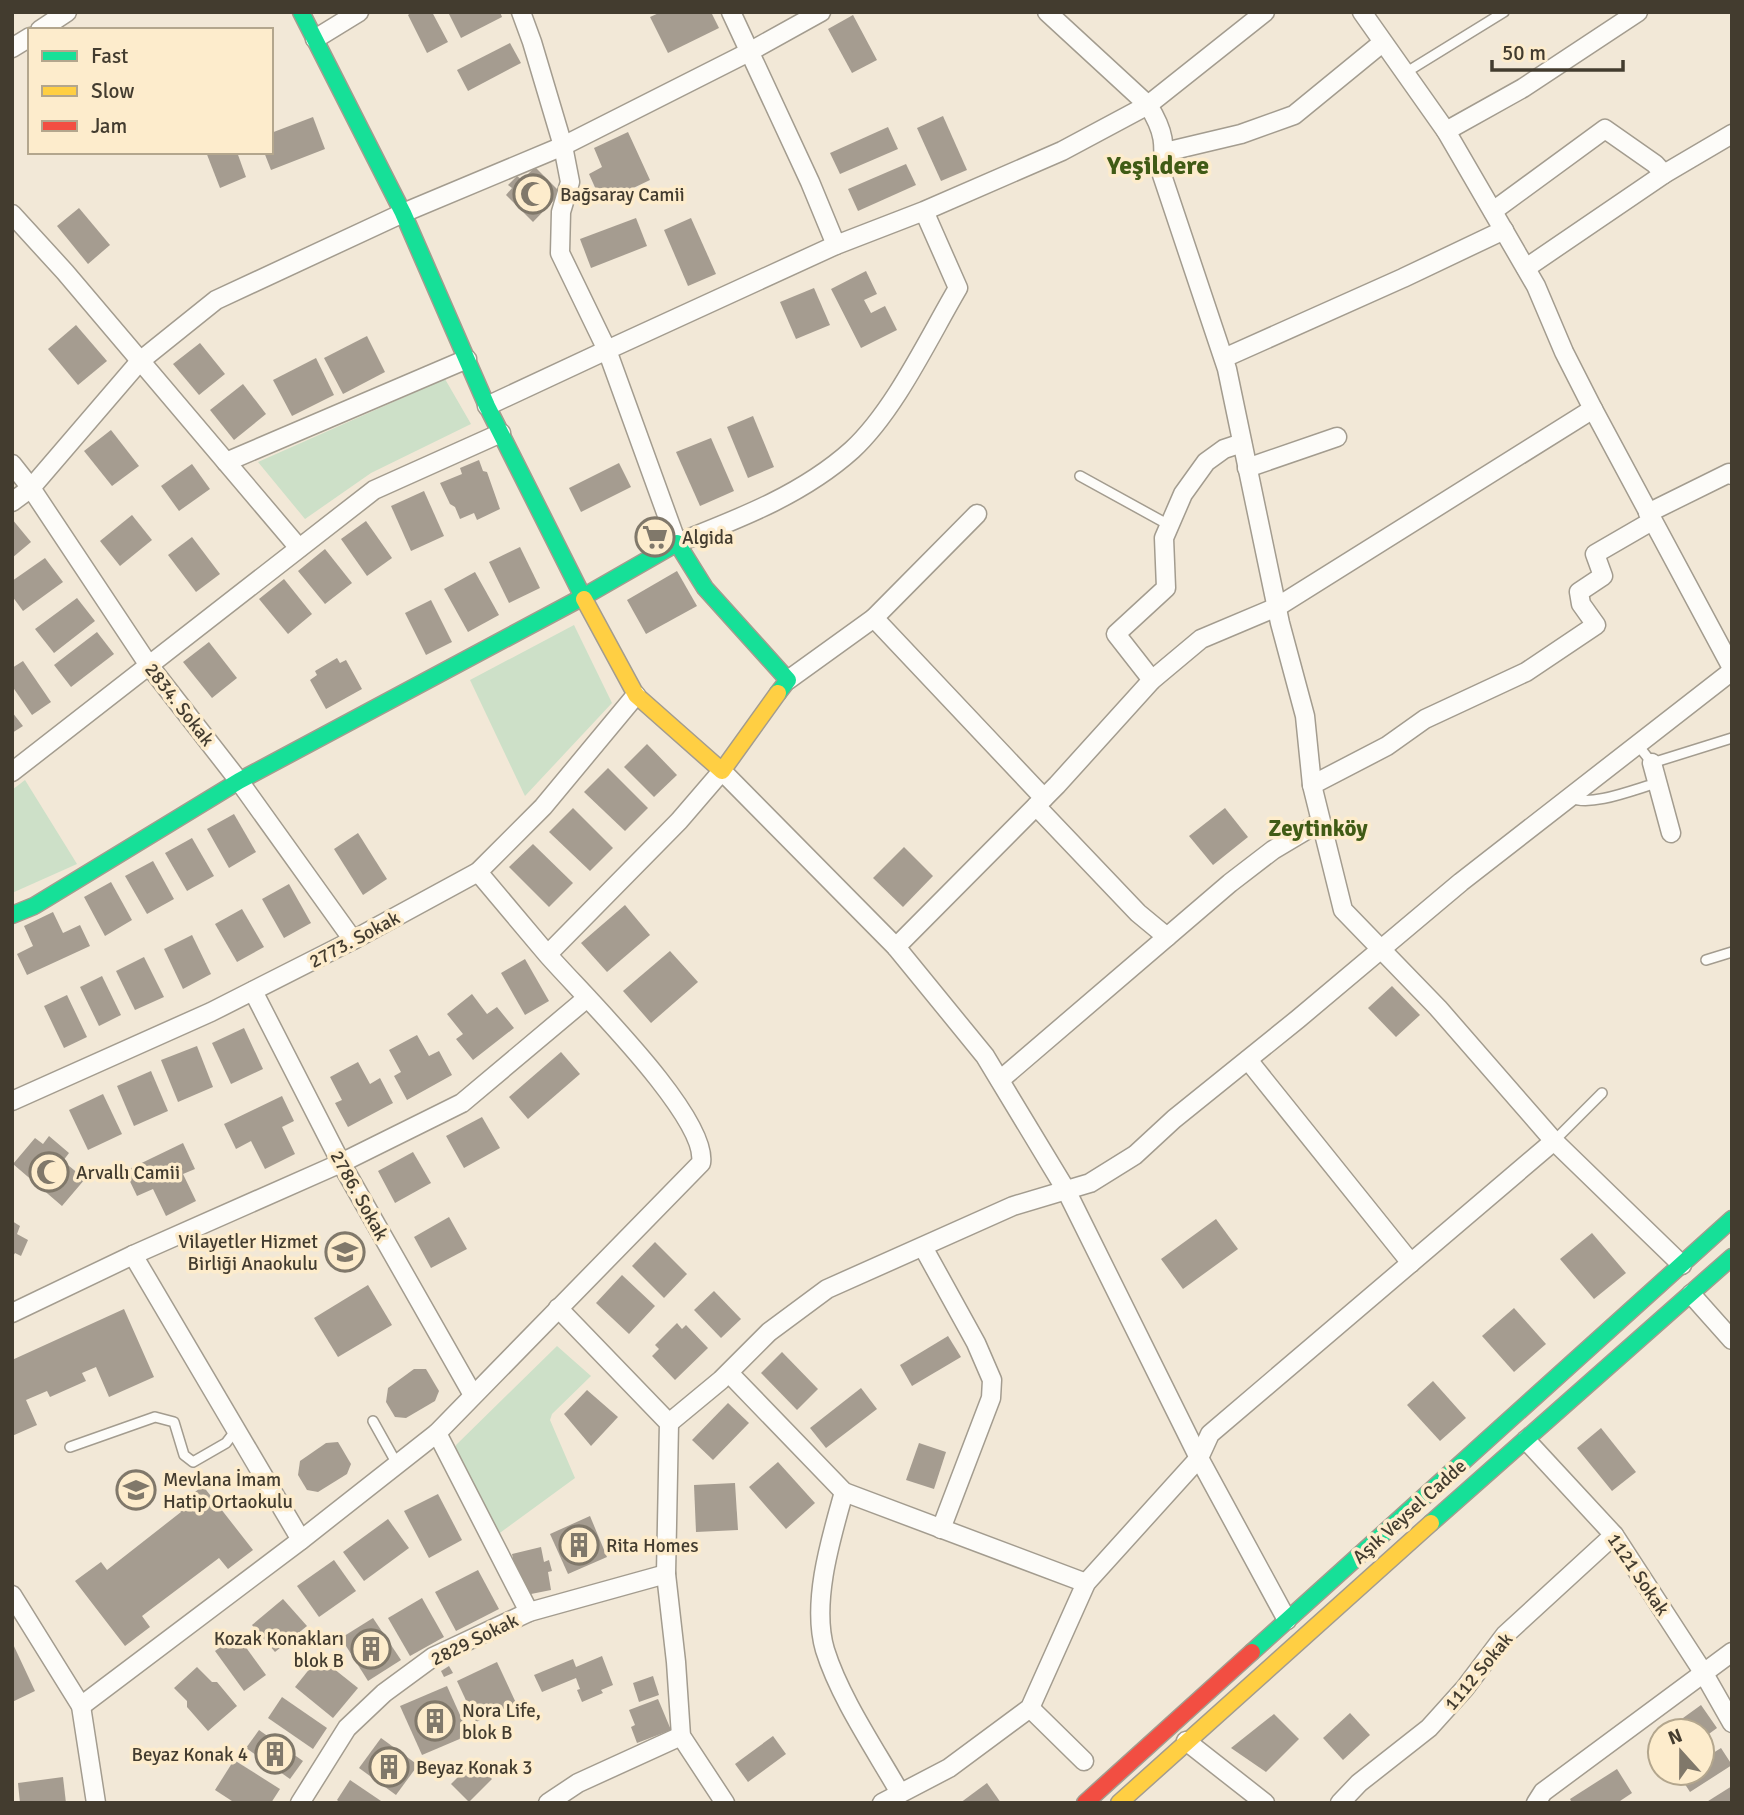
<svg xmlns="http://www.w3.org/2000/svg" width="1744" height="1815" font-family="Signika,sans-serif">
	<style>
		.green { fill: #cde0c8 }
		.building { fill: #a59c90 }
		.lines { fill: none; stroke-linecap: round; stroke-linejoin: round }
		.lane-casing { stroke: #a39c8f; stroke-width: 12 }
		.street-casing { stroke: #a39c8f; stroke-width: 21 }
		.fast-casing { stroke: #a39c8f; stroke-width: 19 }
		.slow-casing { stroke: #a39c8f; stroke-width: 19 }
		.jam-casing { stroke: #a39c8f; stroke-width: 19 }
		.lane { stroke: #fdfcf9; stroke-width: 9 }
		.street { stroke: #fdfcf9; stroke-width: 18 }
		.fast { stroke: #16e098; stroke-width: 16 }
		.slow { stroke: #ffcf43; stroke-width: 16 }
		.jam { stroke: #f24e42; stroke-width: 16 }
		.labels { text-anchor: middle; stroke-width: 7; stroke-linejoin: round; paint-order: stroke }
		.poi-label { font-size: 19px; fill: #433c2f; stroke: #fdeccc; text-anchor: start }
		.street-label { font-size: 19px; fill: #433c2f; stroke: #fdeccc }
		.quarter-label { font-size: 23px; font-weight: bold; fill: #405b15; stroke: #fdeccc }
		.district-label { font-size: 26px; font-weight: bold; fill: #405b15; stroke: #fdeccc }
	</style>
	<rect width="100%" height="100%" fill="#f2e8d7"/>
	<g class="green">
		<polygon points="445,379 471,424 371,473 305,519 258,462"/>
		<polygon points="574,625 612,703 525,796 470,680"/>
		<polygon points="25,780 77,864 12,893 12,790"/>
		<polygon points="557,1346 591,1376 552,1414 550,1420 575,1478 497,1535 455,1451 456,1445"/>
	</g>
	<g class="building">
		<polygon points="412,12 432,12 448,42 427,53 408,15"/>
		<polygon points="448,12 500,12 502,17 461,38"/>
		<polygon points="661,12 711,12 719,28 668,53 650,17"/>
		<polygon points="853,15 877,60 852,73 828,29"/>
		<polygon points="510,43 521,63 468,91 457,70"/>
		<polygon points="943,116 967,170 941,181 917,128"/>
		<polygon points="313,117 325,149 271,170 264,152 271,152 271,133"/>
		<polygon points="888,127 898,149 840,174 830,153"/>
		<polygon points="628,132 650,180 602,203 589,174 602,167 594,148"/>
		<polygon points="206,152 237,152 246,177 220,188"/>
		<polygon points="906,164 916,185 858,211 848,189"/>
		<polygon points="535,167 561,193 533,222 506,195 512,188 508,185 517,176 522,180"/>
		<polygon points="79,208 110,245 88,264 57,226"/>
		<polygon points="636,218 647,246 591,268 580,239"/>
		<polygon points="691,218 716,274 688,286 664,230"/>
		<polygon points="866,271 877,294 864,300 871,313 885,306 897,330 861,348 831,289"/>
		<polygon points="814,288 830,325 796,339 780,302"/>
		<polygon points="76,325 107,361 78,385 48,349"/>
		<polygon points="367,336 385,372 343,394 324,358"/>
		<polygon points="200,343 225,374 199,395 173,364"/>
		<polygon points="316,358 334,395 292,416 273,380"/>
		<polygon points="243,384 266,414 234,440 210,410"/>
		<polygon points="753,416 774,467 748,478 727,427"/>
		<polygon points="111,430 139,466 112,486 84,451"/>
		<polygon points="711,438 734,491 700,506 676,452"/>
		<polygon points="479,460 483,471 487,472 500,509 477,520 474,513 460,519 455,507 450,504 440,483 462,474 460,468"/>
		<polygon points="619,463 631,487 581,512 569,488"/>
		<polygon points="192,464 210,489 179,511 161,486"/>
		<polygon points="424,491 444,536 411,551 391,506"/>
		<polygon points="132,515 152,540 120,566 100,541"/>
		<polygon points="12,519 31,542 12,558"/>
		<polygon points="366,521 392,558 367,576 341,539"/>
		<polygon points="192,537 220,574 196,592 168,555"/>
		<polygon points="520,547 540,588 509,603 489,562"/>
		<polygon points="325,549 352,583 325,604 298,571"/>
		<polygon points="45,558 63,582 23,611 12,596 12,581"/>
		<polygon points="677,571 697,606 646,634 627,600"/>
		<polygon points="475,572 499,615 468,632 444,589"/>
		<polygon points="284,579 312,614 288,634 259,599"/>
		<polygon points="77,598 95,621 54,653 35,629"/>
		<polygon points="431,600 452,642 426,655 405,613"/>
		<polygon points="97,632 114,654 71,687 54,665"/>
		<polygon points="209,642 237,678 212,698 183,662"/>
		<polygon points="337,658 340,663 346,660 362,689 326,709 310,680 317,675 315,671"/>
		<polygon points="23,661 51,702 32,715 12,686 12,668"/>
		<polygon points="12,712 23,726 12,733"/>
		<polygon points="647,744 677,775 654,797 624,767"/>
		<polygon points="608,768 648,808 625,831 584,792"/>
		<polygon points="573,808 613,848 590,871 549,832"/>
		<polygon points="1225,808 1248,837 1213,865 1189,836"/>
		<polygon points="234,814 256,852 229,868 207,829"/>
		<polygon points="358,833 387,879 363,895 334,849"/>
		<polygon points="192,838 214,876 187,891 165,853"/>
		<polygon points="533,844 573,883 549,907 509,867"/>
		<polygon points="904,847 933,876 903,907 873,878"/>
		<polygon points="153,861 174,899 147,914 125,876"/>
		<polygon points="111,882 132,920 105,936 84,897"/>
		<polygon points="289,884 311,923 284,938 262,899"/>
		<polygon points="625,905 650,935 607,972 581,943"/>
		<polygon points="242,909 264,947 237,962 215,924"/>
		<polygon points="53,912 63,933 80,925 90,946 27,975 17,954 33,946 24,926"/>
		<polygon points="192,935 211,974 183,989 164,949"/>
		<polygon points="670,951 698,982 651,1023 623,991"/>
		<polygon points="144,957 164,997 135,1010 116,971"/>
		<polygon points="525,959 549,1001 525,1015 501,973"/>
		<polygon points="102,976 121,1015 99,1026 80,987"/>
		<polygon points="1392,986 1420,1015 1396,1037 1368,1008"/>
		<polygon points="472,994 487,1014 497,1007 514,1028 473,1060 456,1039 463,1034 447,1014"/>
		<polygon points="67,995 87,1037 64,1048 44,1006"/>
		<polygon points="244,1028 263,1069 231,1084 212,1043"/>
		<polygon points="417,1035 429,1056 439,1051 452,1075 407,1100 394,1076 401,1072 389,1050"/>
		<polygon points="197,1046 213,1087 178,1102 161,1060"/>
		<polygon points="561,1052 580,1074 528,1119 509,1097"/>
		<polygon points="358,1062 370,1084 380,1078 393,1103 348,1127 335,1103 342,1100 330,1077"/>
		<polygon points="151,1071 168,1111 134,1126 117,1086"/>
		<polygon points="103,1094 122,1134 88,1150 69,1110"/>
		<polygon points="282,1096 294,1121 282,1127 295,1154 265,1169 251,1141 236,1149 224,1124"/>
		<polygon points="482,1117 500,1148 464,1168 446,1136"/>
		<polygon points="49,1136 69,1153 63,1161 85,1179 62,1206 13,1164 35,1138 43,1144"/>
		<polygon points="183,1143 195,1169 183,1174 196,1201 166,1216 153,1189 137,1196 125,1171"/>
		<polygon points="413,1152 431,1183 395,1203 378,1171"/>
		<polygon points="449,1217 467,1249 431,1268 414,1237"/>
		<polygon points="1216,1219 1238,1249 1183,1289 1161,1259"/>
		<polygon points="12,1221 20,1226 17,1234 28,1240 21,1256 15,1253 12,1258"/>
		<polygon points="1592,1233 1626,1273 1594,1299 1560,1259"/>
		<polygon points="655,1242 687,1274 664,1298 632,1266"/>
		<polygon points="622,1275 655,1306 629,1334 596,1303"/>
		<polygon points="368,1285 392,1325 338,1357 314,1318"/>
		<polygon points="714,1291 741,1319 721,1338 694,1310"/>
		<polygon points="1514,1308 1546,1344 1514,1372 1482,1336"/>
		<polygon points="124,1309 154,1377 109,1397 96,1367 82,1373 86,1381 50,1397 47,1391 26,1400 37,1425 12,1436 12,1360"/>
		<polygon points="677,1323 682,1329 686,1325 708,1348 675,1380 652,1356 659,1349 655,1345"/>
		<polygon points="948,1336 961,1357 912,1386 900,1365"/>
		<polygon points="782,1352 818,1389 797,1410 761,1373"/>
		<polygon points="414,1369 426,1369 439,1391 435,1401 406,1418 395,1417 386,1402 388,1388"/>
		<polygon points="1433,1381 1466,1418 1440,1441 1407,1405"/>
		<polygon points="861,1388 877,1409 826,1448 810,1428"/>
		<polygon points="587,1390 618,1417 591,1446 564,1414"/>
		<polygon points="728,1403 749,1423 713,1460 692,1440"/>
		<polygon points="1601,1428 1636,1472 1612,1491 1577,1448"/>
		<polygon points="338,1442 351,1464 347,1474 318,1492 307,1490 298,1475 300,1461 326,1443"/>
		<polygon points="919,1443 946,1452 934,1489 906,1480"/>
		<polygon points="778,1462 815,1503 786,1529 749,1487"/>
		<polygon points="735,1483 738,1530 696,1532 694,1485"/>
		<polygon points="203,1486 253,1550 228,1569 219,1558 142,1616 150,1627 125,1646 75,1581 101,1562 107,1570 181,1512 176,1506"/>
		<polygon points="438,1494 462,1540 429,1558 404,1511"/>
		<polygon points="590,1516 607,1557 568,1574 550,1534"/>
		<polygon points="388,1519 409,1548 364,1581 343,1552"/>
		<polygon points="541,1547 544,1562 549,1560 552,1571 548,1572 551,1590 521,1596 512,1554"/>
		<polygon points="334,1560 356,1591 319,1617 297,1586"/>
		<polygon points="478,1570 499,1609 456,1631 435,1592"/>
		<polygon points="422,1598 444,1637 410,1656 388,1618"/>
		<polygon points="283,1599 307,1626 275,1652 252,1625"/>
		<polygon points="373,1618 401,1660 368,1681 341,1638"/>
		<polygon points="237,1635 266,1675 244,1691 215,1651"/>
		<polygon points="12,1642 35,1691 12,1702"/>
		<polygon points="602,1656 613,1685 601,1690 603,1693 582,1702 577,1690 580,1689 576,1678 542,1692 534,1675 573,1659 576,1667"/>
		<polygon points="319,1657 358,1688 333,1718 295,1687"/>
		<polygon points="497,1662 516,1703 476,1722 457,1681"/>
		<polygon points="449,1666 453,1673 444,1677 441,1671"/>
		<polygon points="197,1667 212,1682 217,1682 237,1706 208,1731 187,1707 187,1701 174,1688"/>
		<polygon points="653,1676 659,1695 639,1702 633,1683"/>
		<polygon points="447,1686 469,1735 422,1755 400,1706"/>
		<polygon points="282,1697 327,1728 313,1749 268,1718"/>
		<polygon points="658,1699 671,1730 637,1743 631,1727 635,1725 629,1710"/>
		<polygon points="1701,1705 1717,1728 1702,1739 1702,1731 1665,1731"/>
		<polygon points="1350,1713 1370,1735 1343,1760 1323,1738"/>
		<polygon points="1274,1714 1299,1739 1266,1772 1231,1748"/>
		<polygon points="259,1730 303,1761 290,1779 246,1748"/>
		<polygon points="773,1736 786,1754 748,1782 735,1764"/>
		<polygon points="381,1738 418,1765 396,1795 359,1768"/>
		<polygon points="1721,1748 1732,1765 1690,1792 1679,1775 1682,1773 1702,1773 1702,1760"/>
		<polygon points="234,1760 280,1789 271,1803 235,1803 215,1790"/>
		<polygon points="474,1761 492,1779 469,1802 451,1784"/>
		<polygon points="1617,1769 1632,1793 1617,1803 1572,1803 1570,1799"/>
		<polygon points="63,1777 66,1803 20,1803 18,1783"/>
		<polygon points="350,1780 384,1803 341,1803 337,1800"/>
		<polygon points="987,1783 1001,1803 960,1803"/>
		<polygon points="1732,1786 1732,1803 1705,1803"/>
	</g>
	<g class="lines">
		<g class="lane-casing">
			<g id="lane">
				<polyline points="1405,73 1504,12"/>
				<polyline points="1080,476 1169,525"/>
				<polyline points="1637,744 1652,763 1732,738"/>
				<path d="M1571,798C1592,807 1635,789 1657,783"/>
				<polyline points="1706,960 1732,952"/>
				<polyline points="1554,1141 1602,1093"/>
				<polyline points="373,1421 397,1464"/>
				<polyline points="70,1447 155,1417 174,1422 184,1455 193,1462 226,1443 236,1430"/>
			</g>
		</g>
		<g class="street-casing">
			<g id="street">
				<polyline points="731,12 810,182 836,245"/>
				<path d="M1047,12L1148,105C1165,132 1165,144 1162,175L1227,369L1280,623L1305,716L1312,785L1343,910L1438,1008L1554,1141L1682,1265"/>
				<polyline points="1362,12 1446,131 1536,286 1564,352 1593,409 1732,668"/>
				<polyline points="40,30 67,12"/>
				<polyline points="315,39 359,12"/>
				<polyline points="12,48 30,37"/>
				<polyline points="1446,131 1523,88 1638,12"/>
				<polyline points="1165,152 1241,134 1294,115 1382,43"/>
				<path d="M924,211L958,288C928,339 895,410 852,450C802,495 738,519 677,543L607,350L836,245L924,211L1062,151L1148,105L1265,12"/>
				<polyline points="1493,211 1605,129 1655,164 1664,174"/>
				<polyline points="12,214 65,272 299,548"/>
				<polyline points="1526,268 1664,174 1732,134"/>
				<polyline points="1224,358 1403,278 1504,230"/>
				<polyline points="487,406 607,350 560,253 561,212 570,182 563,146 532,42 521,12"/>
				<polyline points="226,462 467,359"/>
				<polyline points="12,464 31,488 148,664 239,781 353,940"/>
				<polyline points="1247,468 1337,437"/>
				<polyline points="12,502 31,488 140,361 216,300 403,213 563,146 749,52 821,12"/>
				<polyline points="1648,513 1729,473 1732,475"/>
				<polyline points="874,618 1044,798"/>
				<polyline points="788,680 874,618 977,514"/>
				<polyline points="1152,680 1116,634 1166,588 1164,538 1183,494 1206,462 1224,449 1242,443"/>
				<polyline points="1652,763 1671,833"/>
				<polyline points="12,772 374,490 501,433"/>
				<polyline points="1312,785 1387,746 1425,719 1526,672 1596,625 1581,604 1579,592 1603,576 1595,554 1652,521"/>
				<polyline points="1036,806 1138,913 1167,937"/>
				<polyline points="896,947 1057,785 1152,680 1201,639 1277,607 1593,409"/>
				<polyline points="548,954 679,821 722,771 896,947 985,1056 1066,1190 1199,1458 1287,1620"/>
				<polyline points="253,991 341,1163 473,1395"/>
				<polyline points="1248,1060 1411,1263"/>
				<polyline points="1000,1080 1230,883 1273,850 1320,822"/>
				<polyline points="12,1101 211,1012 353,940 478,872 543,807 636,695"/>
				<polyline points="923,1247 976,1343 992,1380 991,1398 941,1529"/>
				<polyline points="133,1255 301,1540"/>
				<polyline points="1691,1294 1732,1340"/>
				<polyline points="558,1308 669,1423 666,1574 676,1662 681,1736 725,1803"/>
				<polyline points="12,1313 133,1255 341,1163 462,1103 587,998"/>
				<polyline points="729,1373 844,1492 1086,1583"/>
				<polyline points="669,1423 721,1380 769,1332 827,1289 1013,1206 1090,1183 1135,1155 1174,1119 1298,1019 1461,882 1732,671"/>
				<polyline points="437,1433 529,1612"/>
				<polyline points="1526,1440 1614,1535 1703,1672 1732,1723"/>
				<path d="M844,1492C831,1538 811,1603 825,1650C840,1698 875,1749 900,1793"/>
				<polyline points="12,1595 81,1706 96,1803"/>
				<path d="M81,1706L301,1540L437,1433L701,1163C709,1117 579,991 547,954C524,927 501,899 478,872"/>
				<polyline points="1030,1708 1084,1761"/>
				<polyline points="1186,1741 1265,1803"/>
				<polyline points="300,1803 347,1728 384,1693 433,1657 529,1612 666,1574"/>
				<polyline points="548,1803 578,1783 681,1736"/>
				<polyline points="882,1803 949,1768 1030,1708 1086,1583 1199,1458 1210,1434 1554,1141"/>
				<polyline points="1340,1803 1359,1783 1429,1728 1465,1688 1505,1635 1614,1535"/>
				<polyline points="1536,1803 1543,1792 1732,1652"/>
			</g>
		</g>
		<g class="fast-casing">
			<g id="fast">
				<polyline points="301,12 403,213 487,406 584,599"/>
				<polyline points="12,915 34,906 239,781 583,597 677,543 705,588 788,680 778,693"/>
				<polyline points="1431,1523 1732,1257"/>
				<polyline points="1252,1652 1732,1219"/>
			</g>
		</g>
		<g class="slow-casing">
			<g id="slow">
				<polyline points="584,599 636,695 722,771 778,693"/>
				<polyline points="1119,1803 1431,1523"/>
			</g>
		</g>
		<g class="jam-casing">
			<polyline id="jam" points="1085,1803 1252,1652"/>
		</g>
		<use href="#lane" class="lane"/>
		<use href="#street" class="street"/>
		<use href="#fast" class="fast"/>
		<use href="#slow" class="slow"/>
		<use href="#jam" class="jam"/>
	</g>
	<defs>
		<g id="mosque-ring" transform="scale(2.0125)"><circle r="9.5" fill="#fdeccc" stroke="#80786a" stroke-width="1.5"/><path d="M3.5-4.9A6 6 0 1 0 3.5 4.9A5 5 0 1 1 3.5-4.9Z" fill="#80786a"/></g>
		<g id="supermarket-ring" transform="scale(2.0125)"><circle r="9.5" fill="#fdeccc" stroke="#80786a" stroke-width="1.5"/><path d="M-6-5.5h2.5l.6 2H6L4.5 2H-2.5L-4.4-4H-6ZM-1.5 3.2a1.3 1.3 0 1 0 .1 0ZM3 3.2a1.3 1.3 0 1 0 .1 0Z" fill="#80786a"/></g>
		<g id="school-ring" transform="scale(2.0125)"><circle r="9.5" fill="#fdeccc" stroke="#80786a" stroke-width="1.5"/><path d="M0-5L7-2L0 1L-7-2ZM-4 1L0 2.5L4 1V4Q0 6-4 4Z" fill="#80786a"/></g>
		<g id="building-ring" transform="scale(2.0125)"><circle r="9.5" fill="#fdeccc" stroke="#80786a" stroke-width="1.5"/><path d="M-4-6H4V6H1V3H-1V6H-4ZM-2.5-4.3h1.7v1.8h-1.7ZM.8-4.3h1.7v1.8H.8ZM-2.5-1h1.7V.8h-1.7ZM.8-1h1.7V.8H.8Z" fill="#80786a"/></g>
	</defs>
	<g fill-rule="evenodd">
		<use href="#mosque-ring" x="533" y="194"/>
		<use href="#supermarket-ring" x="655" y="537"/>
		<use href="#mosque-ring" x="49" y="1172"/>
		<use href="#school-ring" x="345" y="1252"/>
		<use href="#school-ring" x="136" y="1490"/>
		<use href="#building-ring" x="579" y="1545"/>
		<use href="#building-ring" x="371" y="1649"/>
		<use href="#building-ring" x="435" y="1721"/>
		<use href="#building-ring" x="275" y="1754"/>
		<use href="#building-ring" x="389" y="1767"/>
	</g>
	<g class="labels">
		<g class="poi-label">
			<text x="560" y="201">Bağsaray Camii</text>
			<text x="682" y="544">Algida</text>
			<text x="76" y="1179">Arvallı Camii</text>
			<text x="318" y="1248" text-anchor="end">Vilayetler Hizmet<tspan x="318" dy="22">Birliği Anaokulu</tspan></text>
			<text x="163" y="1486">Mevlana İmam<tspan x="163" dy="22">Hatip Ortaokulu</tspan></text>
			<text x="606" y="1552">Rita Homes</text>
			<text x="344" y="1645" text-anchor="end">Kozak Konakları<tspan x="344" dy="22">blok B</tspan></text>
			<text x="462" y="1717">Nora Life,<tspan x="462" dy="22">blok B</tspan></text>
			<text x="248" y="1761" text-anchor="end">Beyaz Konak 4</text>
			<text x="416" y="1774">Beyaz Konak 3</text>
		</g>
		<g class="street-label">
			<text transform="translate(180 704) rotate(52)" y="7">2834. Sokak</text>
			<text transform="translate(354 939) rotate(-28)" y="7">2773. Sokak</text>
			<text transform="translate(360 1195) rotate(61)" y="7">2786. Sokak</text>
			<text transform="translate(1409 1511) rotate(-42)" y="7">Aşık Veysel Cadde</text>
			<text transform="translate(1639 1574) rotate(56)" y="7">1121 Sokak</text>
			<text transform="translate(474 1639) rotate(-26)" y="7">2829 Sokak</text>
			<text transform="translate(1478 1671) rotate(-50)" y="7">1112 Sokak</text>
		</g>
		<g class="quarter-label">
			<text x="1318" y="836">Zeytinköy</text>
		</g>
		<g class="district-label">
			<text x="1158" y="174">Yeşildere</text>
		</g>
	</g>
	<rect width="1744" height="1815" fill="none" stroke="#433c2f" stroke-width="28"/>
	<rect x="28" y="28" width="245" height="126" fill="#fdeccc" stroke="#b3a68d" stroke-width="2"/>
	<rect x="42" y="51" width="35" height="10" fill="#16e098" stroke="#b3a68d" stroke-width="2"/>
	<text x="91" y="63" font-size="21" fill="#433c2f">Fast</text>
	<rect x="42" y="86" width="35" height="10" fill="#ffcf43" stroke="#b3a68d" stroke-width="2"/>
	<text x="91" y="98" font-size="21" fill="#433c2f">Slow</text>
	<rect x="42" y="121" width="35" height="10" fill="#f24e42" stroke="#b3a68d" stroke-width="2"/>
	<text x="91" y="133" font-size="21" fill="#433c2f">Jam</text>
	<g transform="translate(1681 1752) rotate(339)"><circle r="33" fill="#fdeccc" stroke="#b3a68d" stroke-width="2"/>
	<path d="M0-5L12 26L0 18L-12 26Z" fill="#80786a"/>
	<text y="-10" font-size="19" font-weight="bold" text-anchor="middle" fill="#433c2f">N</text>
	</g>
	<path d="M1492 60v10h131v-10" fill="none" stroke="#433c2f" stroke-width="3.5"/>
	<text x="1502" y="60" font-size="21" fill="#433c2f" stroke="#fdeccc" stroke-width="5" paint-order="stroke">50 m</text>
</svg>
